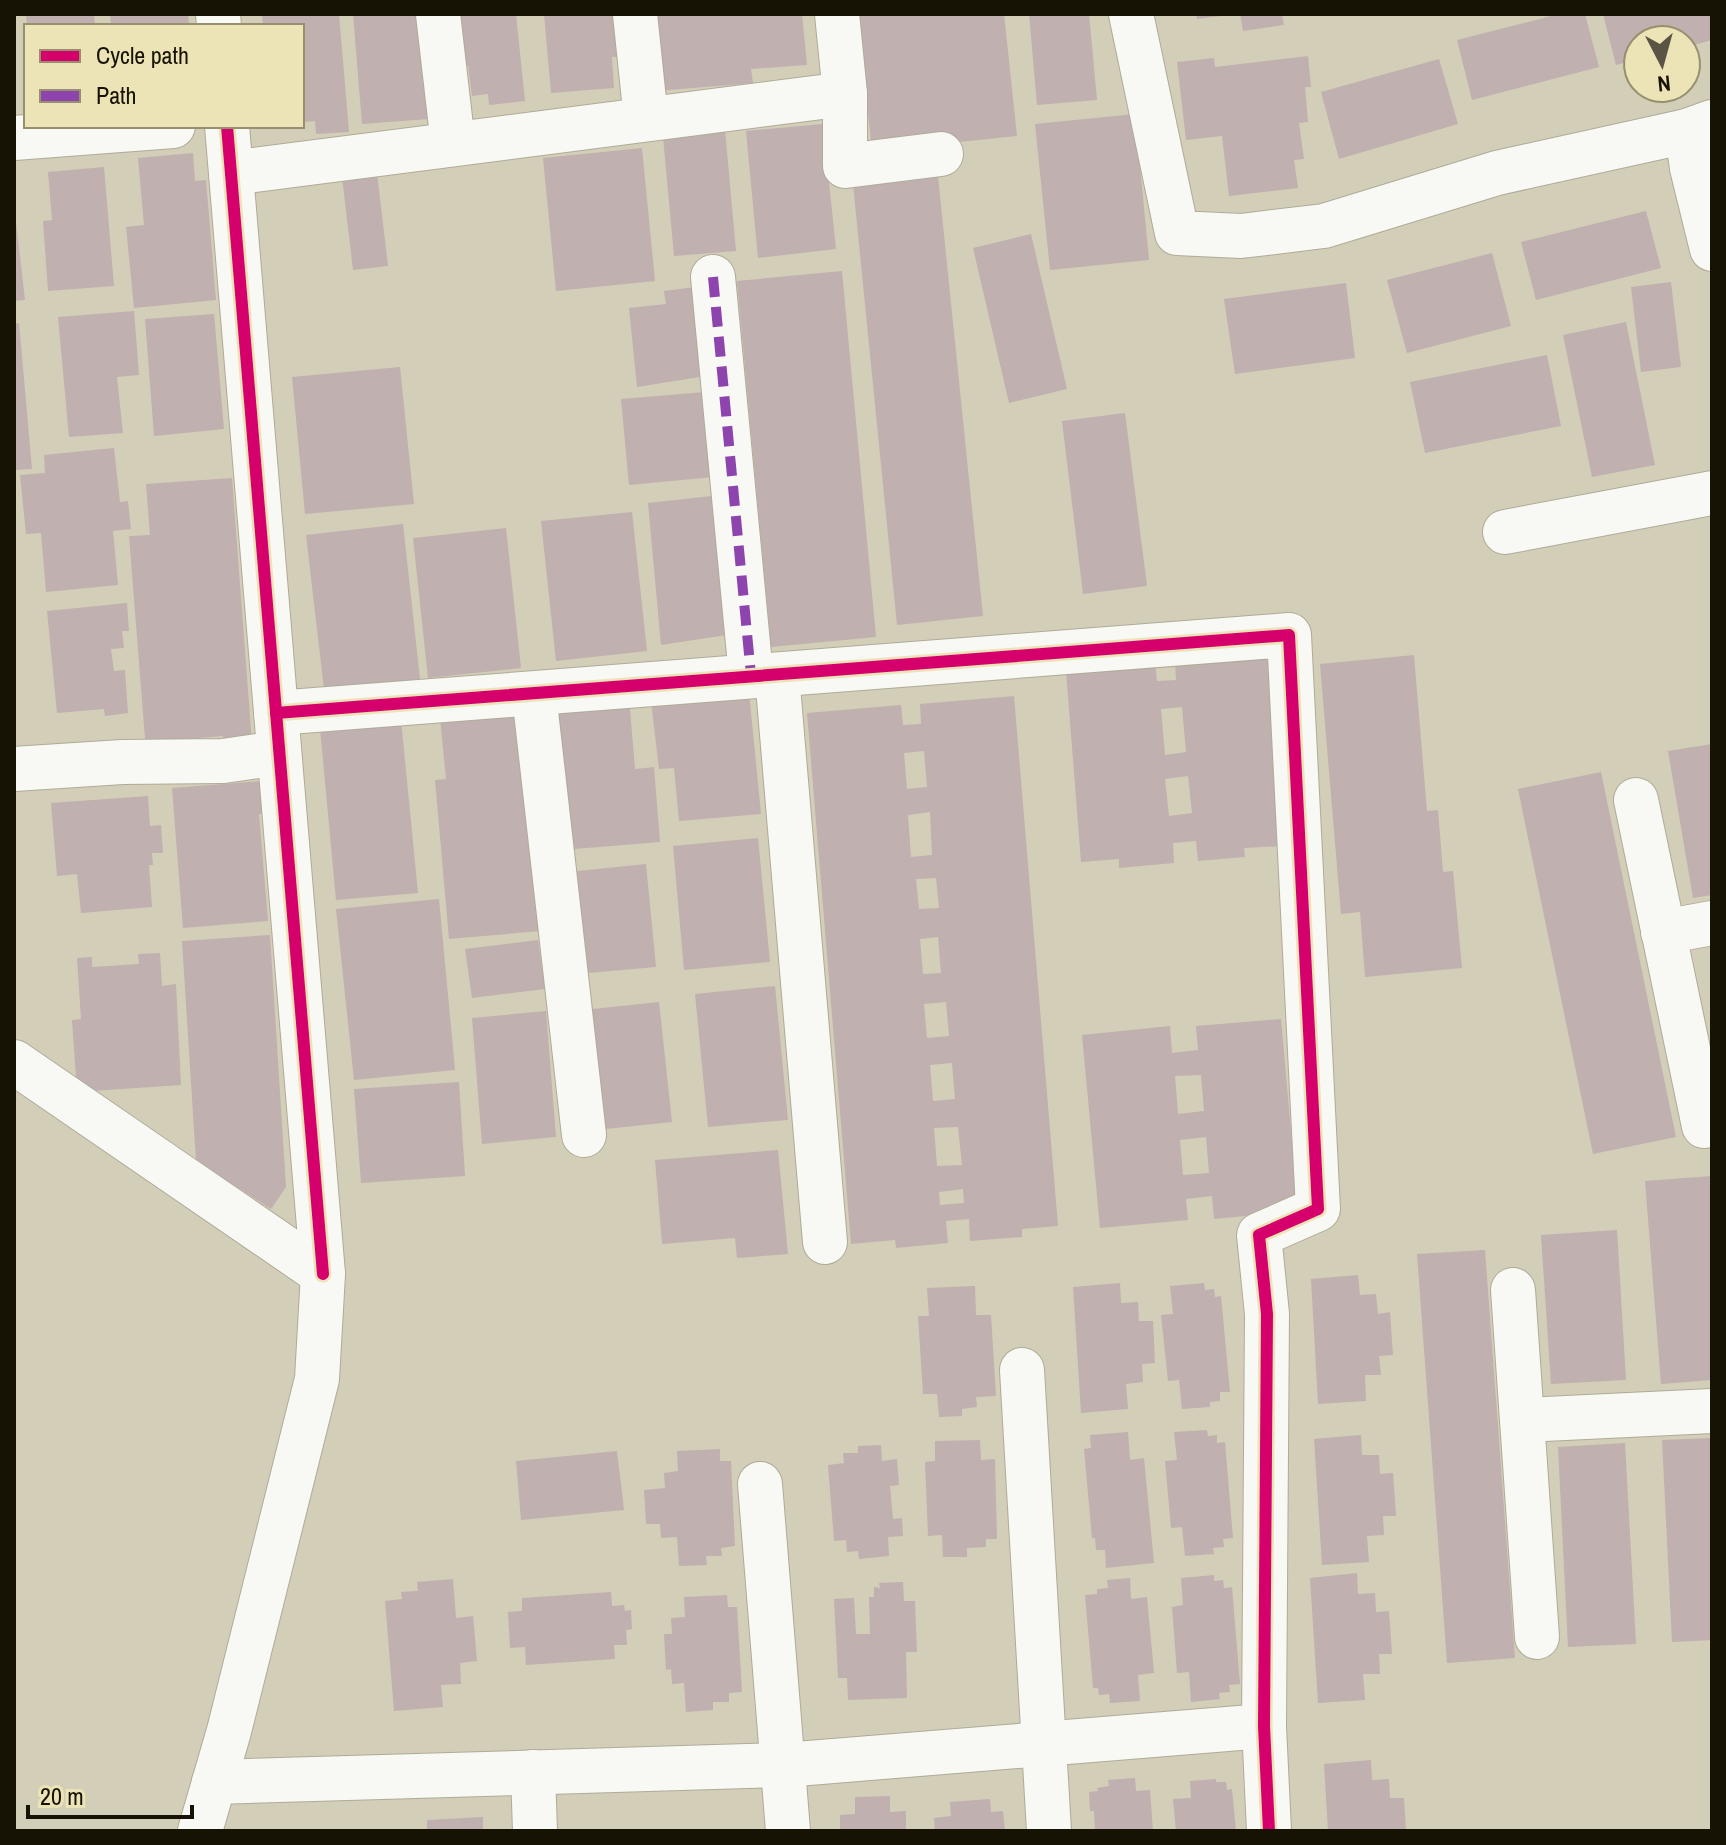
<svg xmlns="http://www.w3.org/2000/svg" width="1726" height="1845" font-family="'Archivo Narrow',sans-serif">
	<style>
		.building { fill: #c0b0b0; fill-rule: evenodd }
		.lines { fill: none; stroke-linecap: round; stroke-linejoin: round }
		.minor-casing { stroke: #afab98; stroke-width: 46 }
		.minor { stroke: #f8f8f4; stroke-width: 44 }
		.quiet { stroke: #8e44ad; stroke-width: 10; stroke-dasharray: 20 10; stroke-linecap: butt }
		.cycleway-casing { stroke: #ece3b7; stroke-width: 17 }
		.cycleway { stroke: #d6006c; stroke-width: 12 }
	</style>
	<rect width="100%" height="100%" fill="#d3ceb7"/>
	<g class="building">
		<polygon points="26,14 94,14 95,26 27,26"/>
		<polygon points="110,14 188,14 189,26 111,26"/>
		<polygon points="262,14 339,14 349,132 316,134 315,121 302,122 302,26 263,26"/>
		<polygon points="353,14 421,14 429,119 362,124"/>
		<polygon points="458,14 516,14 525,101 489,105 488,94 472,96 468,65 463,66"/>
		<polygon points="544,14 616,14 619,57 612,57 614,88 551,93"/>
		<polygon points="651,14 802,14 807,65 751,69 753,83 657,91"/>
		<polygon points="858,14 1004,14 1017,136 872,151"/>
		<polygon points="1029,14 1089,14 1097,100 1037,105"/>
		<polygon points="1196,14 1221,14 1221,16 1197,19"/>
		<polygon points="1240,14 1282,14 1284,25 1243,31"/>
		<polygon points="1559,14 1585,14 1599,67 1472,100 1457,40"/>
		<polygon points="1603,14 1712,14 1712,40 1686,47 1686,40 1638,40 1638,59 1616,65"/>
		<polygon points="1308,56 1311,87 1305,87 1308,122 1299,123 1304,159 1294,160 1298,188 1229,196 1222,136 1186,140 1177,62 1214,58 1215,67"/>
		<polygon points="1439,59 1458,124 1339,159 1321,92"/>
		<polygon points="1135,114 1149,260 1050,270 1035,124"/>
		<polygon points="823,124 836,249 758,258 746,131"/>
		<polygon points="725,130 736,251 674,256 663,137"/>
		<polygon points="642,148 655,281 556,291 543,158"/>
		<polygon points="193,153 195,181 206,180 216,300 134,308 126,227 144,225 138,158"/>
		<polygon points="104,167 114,286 48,291 43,221 52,220 48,172"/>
		<polygon points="377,173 388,266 353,270 342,177"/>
		<polygon points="938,176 983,616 897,625 853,184"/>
		<polygon points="1646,211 1661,268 1536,300 1521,242"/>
		<polygon points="14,222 16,222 25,300 14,301"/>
		<polygon points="1031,234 1067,389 1009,403 973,248"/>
		<polygon points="1492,253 1511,326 1407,353 1387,280"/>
		<polygon points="842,271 876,637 771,647 737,281"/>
		<polygon points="1671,282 1681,367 1641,372 1631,287"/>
		<polygon points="1346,283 1355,358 1235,374 1224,299"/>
		<polygon points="703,286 712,375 637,387 629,308 666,304 664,291"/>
		<polygon points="134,311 139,375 117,377 123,433 69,437 58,317"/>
		<polygon points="214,314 224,429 154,436 145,319"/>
		<polygon points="1626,322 1655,465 1592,477 1563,335"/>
		<polygon points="19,323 32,469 14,470 14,324"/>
		<polygon points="1547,355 1561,426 1425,453 1410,382"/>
		<polygon points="400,367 414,504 305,514 292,377"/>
		<polygon points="717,391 724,476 629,485 621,399"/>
		<polygon points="1125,413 1147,586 1083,594 1062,421"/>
		<polygon points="114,448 120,502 128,501 131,529 113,531 118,585 46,592 41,533 26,534 20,475 45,473 44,455"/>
		<polygon points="232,478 252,743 224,745 223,736 199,738 199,742 146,751 129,536 150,535 146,484"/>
		<polygon points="721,495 733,634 661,645 648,503"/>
		<polygon points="632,512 647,651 556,661 541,521"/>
		<polygon points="403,524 420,679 324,689 306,535"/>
		<polygon points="506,528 521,668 428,678 413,538"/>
		<polygon points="127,603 129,631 122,631 124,648 111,649 114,671 125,670 128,713 105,716 104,709 57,713 47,611"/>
		<path d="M1269,655L1283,846L1244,848L1245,857L1198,861L1196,841L1173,843L1174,863L1119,868V859L1081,862L1066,671L1155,663L1157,681L1176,680L1175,662ZM1182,707L1186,752L1165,755L1161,709ZM1188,776L1192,813L1169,816L1165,779Z"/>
		<polygon points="1414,655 1427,811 1438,810 1443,872 1453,871 1462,968 1365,977 1360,912 1341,914 1320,664"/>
		<polygon points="749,692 761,814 679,821 674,768 659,769 651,701"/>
		<path d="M1014,696L1058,1226L1022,1229V1237L970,1241L969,1219L946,1221L948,1243L896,1248L895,1240L851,1244L807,713L901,705L903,725L921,724L920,704ZM924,751L927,787L907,789L904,753ZM930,812L932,855L911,857L908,815ZM936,878L939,908L919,909L916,879ZM938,937L941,973L923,974L920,939ZM946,1002L949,1036L927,1038L924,1004ZM952,1063L955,1099L933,1101L930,1065ZM958,1127L962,1165L937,1166L934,1128ZM963,1189L964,1203L940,1205L939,1192Z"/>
		<polygon points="629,697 635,769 654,767 660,842 562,850 550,704"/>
		<polygon points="520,712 540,931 449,939 435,780 446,779 440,718"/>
		<polygon points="401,720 418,893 336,900 320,728"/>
		<polygon points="1712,744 1712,895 1693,898 1668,751"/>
		<polygon points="1601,772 1676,1137 1593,1154 1518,789"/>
		<polygon points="264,781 267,813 259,814 268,921 183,928 172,788"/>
		<polygon points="148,796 150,826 161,825 163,853 152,853 153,865 149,865 152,907 81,913 77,874 57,876 51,803"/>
		<polygon points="758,838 770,962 684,970 673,846"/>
		<polygon points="646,864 656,967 577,974 568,872"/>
		<polygon points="439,899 455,1070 354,1080 336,909"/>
		<polygon points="270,935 286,1187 271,1209 196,1161 182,941"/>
		<polygon points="538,940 545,989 472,998 465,949"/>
		<polygon points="160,953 162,986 176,984 181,1085 77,1092 72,1020 81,1019 77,958 92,957 92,967 139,964 138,954"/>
		<polygon points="775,986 788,1120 708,1127 695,994"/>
		<polygon points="659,1002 672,1122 596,1130 584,1010"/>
		<polygon points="546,1011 556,1137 482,1144 472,1018"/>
		<path d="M1281,1019L1298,1211L1214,1219L1212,1196L1186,1199L1188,1220L1100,1228L1082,1035L1170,1026L1172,1053L1198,1050L1196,1026ZM1201,1075L1204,1111L1178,1114L1175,1076ZM1206,1137L1209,1173L1183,1175L1180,1140Z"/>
		<polygon points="459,1082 465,1176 361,1183 354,1089"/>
		<polygon points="778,1150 788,1254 737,1258 735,1238 662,1244 655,1160"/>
		<polygon points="1712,1176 1712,1380 1661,1384 1645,1181"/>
		<polygon points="1617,1230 1626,1380 1551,1384 1541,1235"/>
		<polygon points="1485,1250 1515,1658 1447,1663 1417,1254"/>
		<polygon points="1358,1275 1360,1295 1376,1294 1378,1314 1390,1312 1393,1355 1379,1356 1381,1375 1365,1375 1366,1401 1318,1404 1311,1279"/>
		<polygon points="1120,1283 1121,1303 1138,1302 1139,1321 1153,1321 1155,1363 1142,1364 1143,1382 1126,1384 1128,1409 1081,1413 1073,1287"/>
		<polygon points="1204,1283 1205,1290 1214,1289 1215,1297 1221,1296 1230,1392 1220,1392 1220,1401 1210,1402 1210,1407 1182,1409 1179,1380 1168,1381 1161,1315 1173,1314 1170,1286"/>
		<polygon points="975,1286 976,1315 991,1315 996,1396 976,1397 977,1407 962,1409 962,1416 939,1417 937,1394 923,1394 918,1316 929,1316 927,1288"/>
		<polygon points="1207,1430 1208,1436 1217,1435 1217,1443 1225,1442 1233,1538 1223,1539 1224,1547 1213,1548 1214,1554 1185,1556 1182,1527 1171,1528 1165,1461 1177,1460 1174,1432"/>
		<polygon points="1128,1432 1130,1460 1144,1458 1154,1563 1106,1568 1105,1550 1096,1550 1095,1538 1092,1538 1084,1449 1091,1448 1090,1435"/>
		<polygon points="1361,1435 1362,1455 1379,1455 1380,1474 1393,1473 1396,1516 1383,1516 1384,1535 1367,1536 1369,1562 1322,1565 1314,1439"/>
		<polygon points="1712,1438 1712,1640 1672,1642 1662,1440"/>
		<polygon points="980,1440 981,1460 995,1459 997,1539 986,1539 986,1547 967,1548 967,1557 943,1557 942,1535 928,1536 925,1462 935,1461 935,1441"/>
		<polygon points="1625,1443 1636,1644 1568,1647 1558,1447"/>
		<polygon points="881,1445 882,1461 897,1459 899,1485 890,1486 893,1519 902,1518 903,1536 888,1537 889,1556 859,1559 858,1551 847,1552 846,1540 834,1541 828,1465 844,1463 843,1453 858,1453 858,1446"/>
		<polygon points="720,1449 720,1461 731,1461 735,1546 721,1548 722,1556 706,1556 707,1565 679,1566 677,1537 661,1538 660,1524 646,1524 644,1490 665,1488 664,1473 678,1471 677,1451"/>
		<polygon points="617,1451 624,1510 521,1520 516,1461"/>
		<polygon points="1357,1573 1358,1594 1375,1593 1376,1612 1389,1611 1392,1654 1379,1654 1380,1674 1363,1674 1365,1700 1318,1703 1310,1578"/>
		<polygon points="1214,1575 1214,1581 1223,1580 1224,1588 1232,1587 1240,1684 1229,1685 1230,1692 1219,1693 1220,1699 1191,1702 1189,1672 1177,1673 1172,1607 1183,1605 1181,1578"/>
		<polygon points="1130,1578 1131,1599 1147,1597 1154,1673 1138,1675 1140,1701 1110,1703 1109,1694 1099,1695 1098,1688 1093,1688 1085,1595 1097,1594 1097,1589 1108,1588 1107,1580"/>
		<polygon points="453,1579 456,1618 473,1616 477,1661 460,1663 461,1684 441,1685 443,1707 394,1711 385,1601 402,1599 401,1592 418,1591 417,1582"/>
		<polygon points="903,1582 904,1601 915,1601 917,1652 906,1652 907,1698 848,1700 847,1678 838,1678 834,1599 854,1598 856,1634 870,1634 869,1597 874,1597 874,1587 880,1588 879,1583"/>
		<polygon points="611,1592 612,1606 624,1605 625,1611 631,1610 632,1629 626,1630 627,1645 614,1645 615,1659 526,1665 525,1647 510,1648 508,1612 522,1611 522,1598"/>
		<polygon points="727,1595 728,1607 737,1607 742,1692 729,1693 729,1702 713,1702 713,1710 686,1712 684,1683 672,1684 671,1669 666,1670 664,1634 672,1634 671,1618 685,1617 684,1597"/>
		<polygon points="1371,1760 1372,1780 1389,1779 1390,1798 1404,1798 1406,1831 1328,1831 1324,1764"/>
		<polygon points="1135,1778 1136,1791 1150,1790 1153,1831 1095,1831 1094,1811 1090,1811 1089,1792 1098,1791 1097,1788 1109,1786 1108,1780"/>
		<polygon points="1216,1779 1216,1782 1226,1782 1227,1790 1232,1789 1236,1831 1176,1831 1173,1799 1191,1798 1190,1781"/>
		<polygon points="890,1796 890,1812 906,1811 906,1831 840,1831 840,1815 855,1814 855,1797"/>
		<polygon points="990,1799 991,1812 1003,1811 1005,1831 935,1831 934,1818 951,1816 950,1802"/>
		<polygon points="483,1817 483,1831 427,1831 427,1820"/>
	</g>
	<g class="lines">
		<g class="minor-casing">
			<g id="minor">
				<polyline points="218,14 219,26"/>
				<polyline points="438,14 453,144"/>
				<polyline points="635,14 646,119"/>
				<polyline points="837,14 845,94"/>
				<polyline points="1131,14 1177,233 1241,236 1324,226 1497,173 1687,131"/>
				<polyline points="1712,122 1687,131 1692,168 1712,249"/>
				<polyline points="227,126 323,1274"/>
				<polyline points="14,138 173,126"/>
				<polyline points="231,173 845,94 845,166 941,154"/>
				<polyline points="713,277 751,675"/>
				<polyline points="1505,532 1712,493"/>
				<polyline points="777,675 825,1242"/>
				<polyline points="534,694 584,1135"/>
				<polyline points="276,713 1289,635 1318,1209 1259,1235 1267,1314 1264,1726 1269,1831"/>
				<polyline points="14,769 122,762 223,761 279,753"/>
				<polyline points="1636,800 1704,1126 1712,1125"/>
				<polyline points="1663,932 1712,923"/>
				<polyline points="14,1062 323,1274 317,1379 229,1731 200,1831"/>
				<polyline points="1513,1290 1537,1637"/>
				<polyline points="1022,1370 1049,1831"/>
				<polyline points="1522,1420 1712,1411"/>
				<polyline points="760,1484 788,1831"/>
				<polyline points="533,1772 535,1831"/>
				<polyline points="214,1782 784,1765 1264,1726"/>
			</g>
		</g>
		<use href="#minor" class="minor"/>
		<polyline class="quiet" points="713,277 751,675"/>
		<g class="cycleway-casing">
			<g id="cycleway">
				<polyline points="227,126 323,1274"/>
				<polyline points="276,713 1289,635 1318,1209 1259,1235 1267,1314 1264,1726 1269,1831"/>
			</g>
		</g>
		<use href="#cycleway" class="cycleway"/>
	</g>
	<rect width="1726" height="1845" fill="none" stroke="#171304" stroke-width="32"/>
	<rect x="24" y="24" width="280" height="104" fill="#ece3b7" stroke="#97906f" stroke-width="2"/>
	<rect x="40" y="50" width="40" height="12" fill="#d6006c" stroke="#97906f" stroke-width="2"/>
	<text x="96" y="64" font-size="24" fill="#171304">Cycle path</text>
	<rect x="40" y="90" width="40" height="12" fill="#8e44ad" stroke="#97906f" stroke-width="2"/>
	<text x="96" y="104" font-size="24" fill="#171304">Path</text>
	<g transform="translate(1662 64) rotate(174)"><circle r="38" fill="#ece3b7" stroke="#97906f" stroke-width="2"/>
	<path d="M0-6L14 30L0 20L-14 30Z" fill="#595443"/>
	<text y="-12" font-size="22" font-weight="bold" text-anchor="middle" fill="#171304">N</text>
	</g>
	<path d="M28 1805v12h164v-12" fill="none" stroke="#171304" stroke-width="4"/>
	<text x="40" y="1805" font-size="24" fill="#171304" stroke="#ece3b7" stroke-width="6" paint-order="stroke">20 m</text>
</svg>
